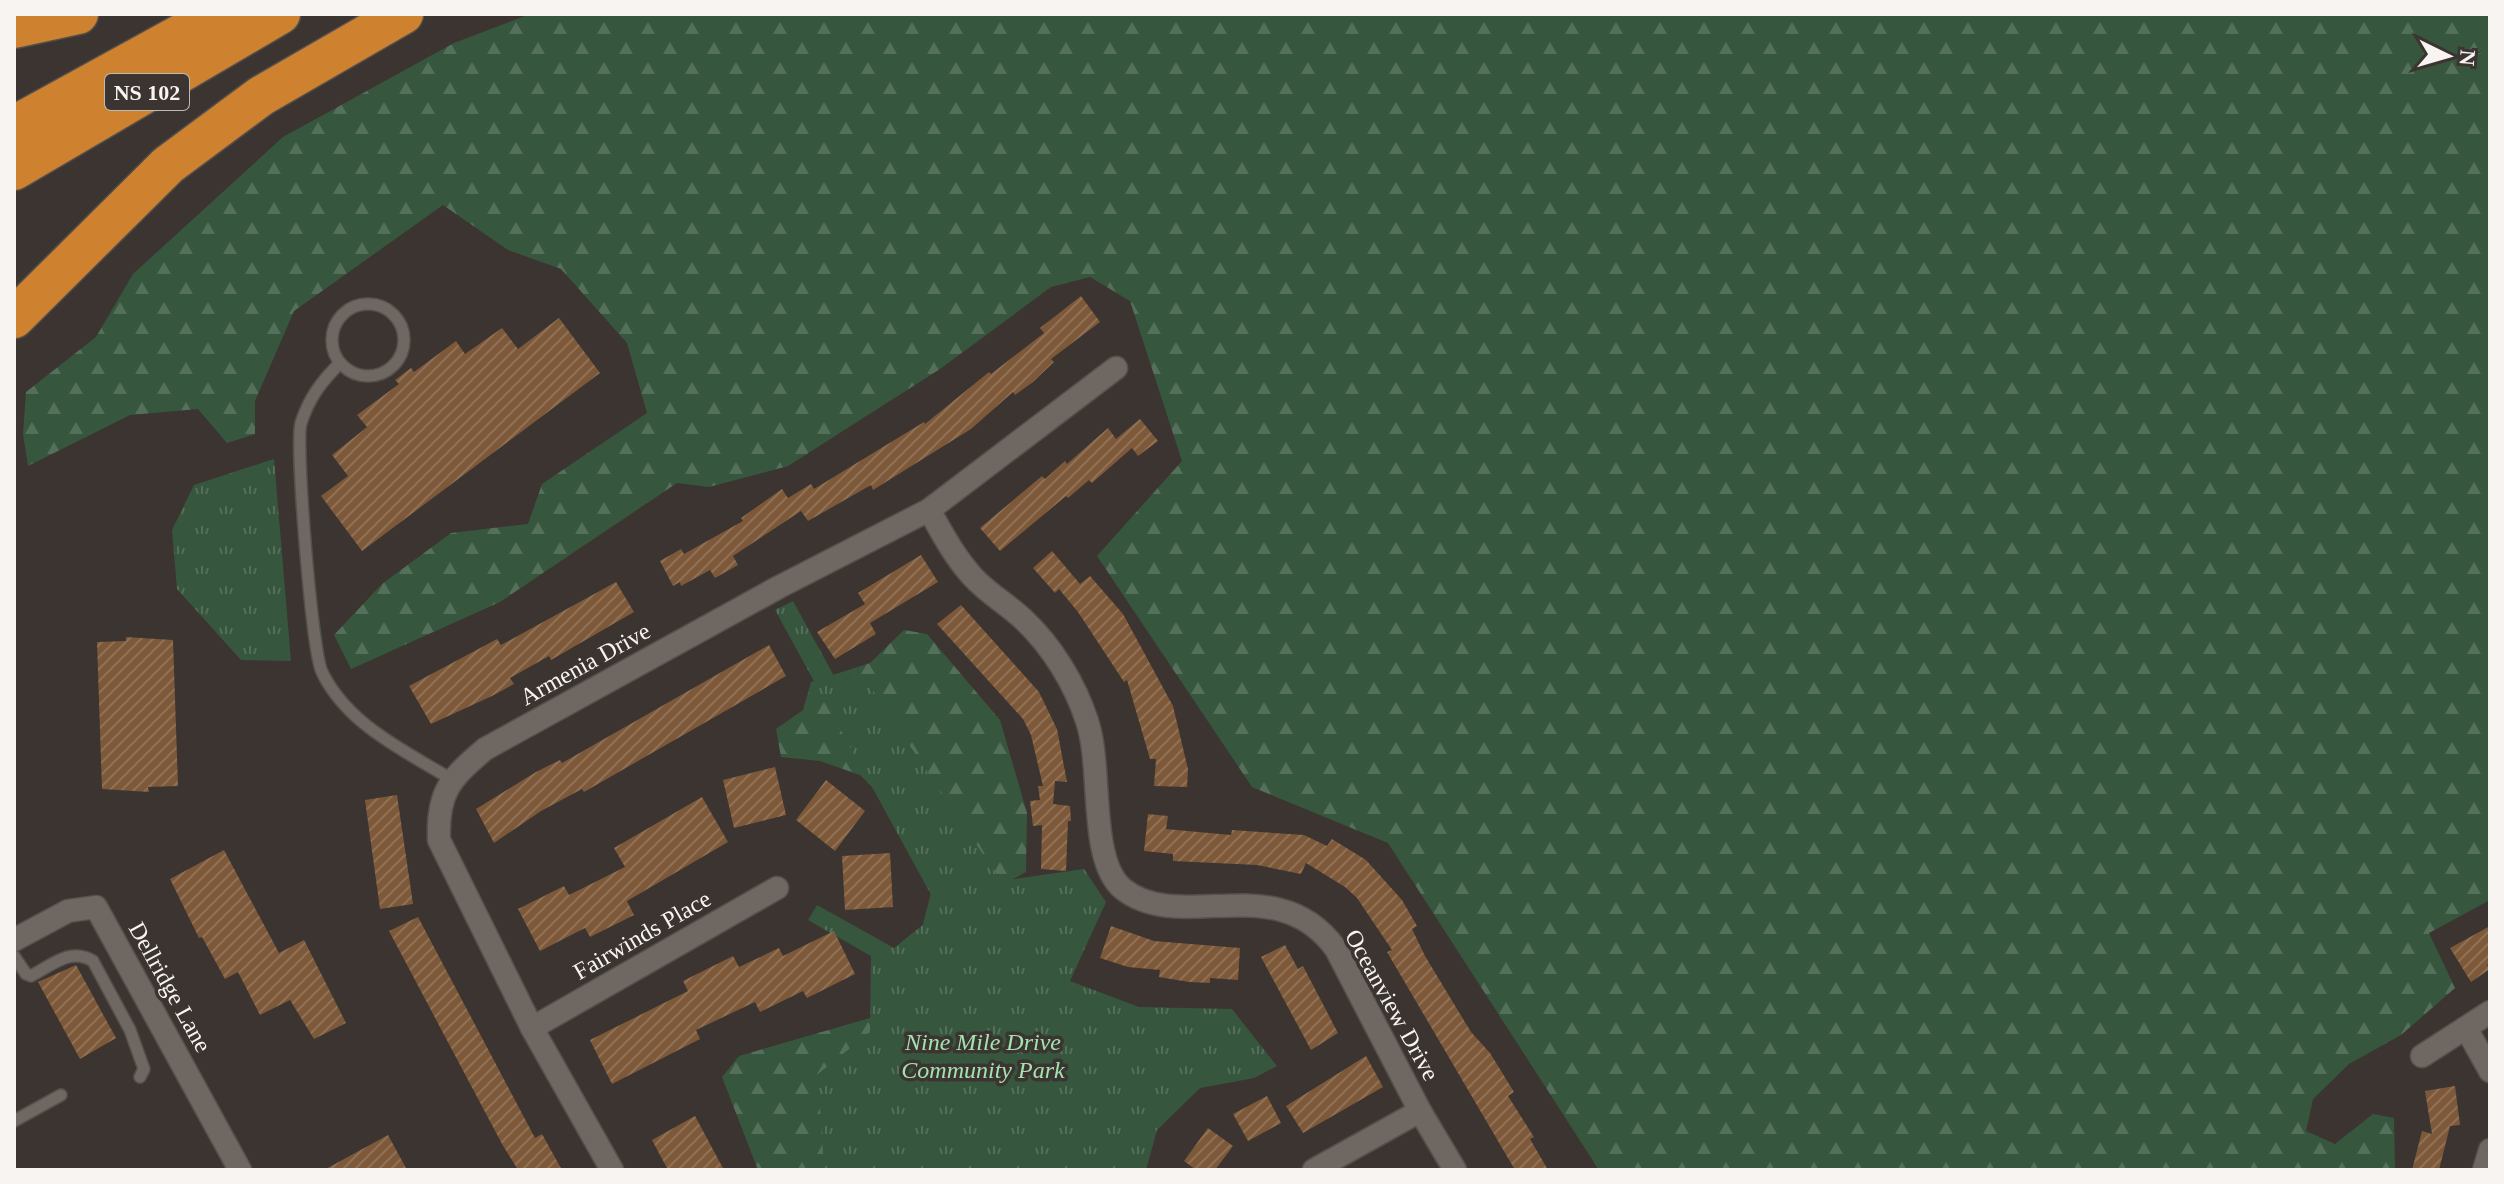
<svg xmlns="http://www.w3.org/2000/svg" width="2504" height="1184" font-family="'Times New Roman',serif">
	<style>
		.forest { fill: url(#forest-firs) }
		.park { fill: url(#park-tufts) }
		.building { fill: url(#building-hatch) }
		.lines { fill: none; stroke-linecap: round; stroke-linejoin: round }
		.lane-casing { stroke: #55504c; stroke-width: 14 }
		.street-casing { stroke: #55504c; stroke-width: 25 }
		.highway-casing { stroke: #55504c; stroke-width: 43 }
		.lane { stroke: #6e6762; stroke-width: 11 }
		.street { stroke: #6e6762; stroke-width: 22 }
		.highway { stroke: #ce822f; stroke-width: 40 }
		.labels { text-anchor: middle; stroke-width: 7; stroke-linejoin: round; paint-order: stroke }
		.shield { fill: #3b3430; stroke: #bfbab7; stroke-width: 2 }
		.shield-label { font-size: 22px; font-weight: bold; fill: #f8f4f1 }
		.street-label { font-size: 24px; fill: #f8f4f1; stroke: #3b3430 }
		.park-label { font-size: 24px; font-style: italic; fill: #a2e3b1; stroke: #3b3430 }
	</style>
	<defs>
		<pattern id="forest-firs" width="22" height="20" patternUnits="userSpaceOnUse" patternTransform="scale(2)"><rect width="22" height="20" fill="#36573e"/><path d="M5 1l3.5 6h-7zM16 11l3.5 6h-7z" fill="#54705a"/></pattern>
		<pattern id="park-tufts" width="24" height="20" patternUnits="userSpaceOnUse" patternTransform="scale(2)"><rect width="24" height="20" fill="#36573e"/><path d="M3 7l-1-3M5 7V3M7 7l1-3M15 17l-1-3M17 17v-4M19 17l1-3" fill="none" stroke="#54705a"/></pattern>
		<pattern id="building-hatch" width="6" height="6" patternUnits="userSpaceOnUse" patternTransform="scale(2)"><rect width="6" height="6" fill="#7d5939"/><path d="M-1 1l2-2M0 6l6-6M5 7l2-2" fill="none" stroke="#907156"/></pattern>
	</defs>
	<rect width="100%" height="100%" fill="#3b3430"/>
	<g class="forest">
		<polygon points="530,14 2490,14 2490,900 2429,933 2455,988 2401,1035 2349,1064 2313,1099 2306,1131 2335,1144 2373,1114 2394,1118 2395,1170 1599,1170 1388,843 1252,787 1097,556 1182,461 1130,301 1090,277 1051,287 940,369 788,466 709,487 677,483 500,602 351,669 334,635 382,584 451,533 528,524 542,484 647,413 627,343 561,269 508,250 443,205 294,311 255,401 255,434 227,443 198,409 130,415 28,466 23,434 26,392 96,337 133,274 283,137 454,43"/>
		<polygon points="904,630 927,634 1000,720 1027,813 1026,872 922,928 934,881 914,828 860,775 820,761 781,757 776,729 803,710 811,682 870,663"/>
		<polygon points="893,1002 981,1170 758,1170 722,1077 739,1056 870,1018"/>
	</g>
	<g class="park">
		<polygon points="274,459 291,661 241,660 177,589 172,530 194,485"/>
		<polygon points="793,601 834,676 861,673 1001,881 1084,869 1106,902 1070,981 1139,1007 1232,1009 1277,1066 1254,1078 1200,1088 1157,1130 1146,1170 824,1170 818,1074 870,1032 871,956 808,920 817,905 894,948 940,911 775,610"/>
	</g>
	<g class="building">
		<polygon points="1081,296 1100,322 1051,359 1054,362 1033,382 1015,395 1013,392 971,429 873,490 871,485 808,521 801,511 733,556 738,565 715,578 710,570 681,586 680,582 673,586 660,561 681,549 684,554 743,521 741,518 782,489 788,498 811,484 814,489 924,422 925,424 989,372 991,374 1044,333 1040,328"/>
		<polygon points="559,318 600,373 362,551 321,496 348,476 332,455 367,427 357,415 399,384 395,380 411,368 414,372 456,341 465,354 502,328 518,349"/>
		<polygon points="1140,419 1158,441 1138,456 1132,448 1092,483 1089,480 1068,498 1066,496 1000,551 980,528 1042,476 1045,479 1065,461 1067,464 1108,428 1116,439"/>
		<polygon points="1052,551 1080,584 1090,576 1123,614 1173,706 1188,769 1187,787 1154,786 1156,759 1150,759 1127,680 1124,682 1078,612 1059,589 1055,593 1033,568"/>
		<polygon points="921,555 938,582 870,623 876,634 835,659 817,632 865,604 858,593"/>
		<polygon points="616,582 634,612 551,660 549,656 510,678 514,684 492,696 431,724 409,686 497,639 501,645"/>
		<polygon points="961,605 1039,692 1057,729 1067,782 1055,781 1053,804 1070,806 1071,821 1068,821 1066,871 1041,869 1042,825 1033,826 1030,801 1040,800 1038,786 1043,786 1031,735 1023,719 937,624"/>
		<polygon points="126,637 173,640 178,786 148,787 149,792 102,789 97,642 126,641"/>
		<polygon points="769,645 786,676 584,792 582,789 541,811 494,843 476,809 536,772 560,760 562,763"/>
		<polygon points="775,767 786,815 734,828 723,780"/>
		<polygon points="826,780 865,811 835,851 796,820"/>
		<polygon points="397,795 413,904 380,909 365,800"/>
		<polygon points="702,797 728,842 627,901 634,915 590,937 585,928 540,951 518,909 564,886 569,895 625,867 614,848"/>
		<polygon points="1148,814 1168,816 1166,829 1231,835 1232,830 1304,835 1327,846 1332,839 1366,860 1402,900 1417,926 1412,929 1425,956 1471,1032 1490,1053 1514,1092 1508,1096 1534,1137 1530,1139 1548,1170 1515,1170 1387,952 1392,950 1357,898 1345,887 1306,863 1301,874 1257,865 1173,861 1173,854 1144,851"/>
		<polygon points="224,850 279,953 304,940 346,1023 314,1039 290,1000 260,1015 238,972 225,979 202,937 199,938 170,879"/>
		<polygon points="890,853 893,907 845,910 842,856"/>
		<polygon points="418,917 535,1138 542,1134 562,1170 518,1170 502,1144 389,931"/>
		<polygon points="1111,926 1154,941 1240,948 1238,980 1210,978 1210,983 1189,982 1159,977 1160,970 1128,967 1100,958"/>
		<polygon points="2490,926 2490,962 2487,965 2490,969 2471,982 2450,948"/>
		<polygon points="834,931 855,974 807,998 803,991 760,1012 755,1002 696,1030 700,1039 612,1084 590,1040 688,991 683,981 733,956 739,967 779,948 783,956"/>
		<polygon points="1285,945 1298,969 1303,966 1338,1033 1311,1050 1261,957"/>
		<polygon points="76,965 116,1038 80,1059 38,982"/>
		<polygon points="1366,1056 1383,1087 1303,1133 1286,1106"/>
		<polygon points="2455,1086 2460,1125 2450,1126 2439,1170 2412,1170 2422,1131 2432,1134 2425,1091"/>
		<polygon points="1267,1096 1281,1123 1248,1141 1233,1114"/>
		<polygon points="695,1116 724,1170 668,1170 652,1140"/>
		<polygon points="1208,1128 1233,1146 1215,1170 1196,1170 1184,1161"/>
		<polygon points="388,1135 407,1170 324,1170"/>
	</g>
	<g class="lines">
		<g class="lane-casing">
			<g id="lane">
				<circle cx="368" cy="340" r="36"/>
				<path d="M340,363C321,382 309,398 301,423C295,443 312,652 322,672C347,724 403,750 451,779"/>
				<path d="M14,956L26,974L31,976C52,965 71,947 93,961L130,1030L144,1069L140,1077"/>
				<polyline points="14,1121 61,1095"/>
			</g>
		</g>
		<g class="street-casing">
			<g id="street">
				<path d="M929,510C942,533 954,556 972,576C987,593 1007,604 1023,619C1052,646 1075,684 1087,721C1103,767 1088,861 1123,889C1181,935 1277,867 1336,949L1420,1111L1455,1170"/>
				<polyline points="14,940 68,911 96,907 240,1170"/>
				<polyline points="532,1028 777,888"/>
				<polyline points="2466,1028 2490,1071"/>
				<polyline points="2422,1056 2490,1012"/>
				<path d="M612,1170L532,1028L439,840C437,792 450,779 485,749L779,587L929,510L1116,368"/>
				<polyline points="1314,1170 1420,1111"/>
				<polyline points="2484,1170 2490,1150"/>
			</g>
		</g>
		<g class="highway-casing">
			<g id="highway">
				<polyline points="14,28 78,14"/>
				<polyline points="14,126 218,14"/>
				<polyline points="14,170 280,14"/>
				<polyline points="14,318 168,165 261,96 403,14"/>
			</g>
		</g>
		<use href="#lane" class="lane"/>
		<use href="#street" class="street"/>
		<use href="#highway" class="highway"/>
	</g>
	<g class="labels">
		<rect class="shield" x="105" y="74" width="84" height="36" rx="6"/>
		<g class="shield-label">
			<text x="147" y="100">NS 102</text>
		</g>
		<g class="street-label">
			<text transform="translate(585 664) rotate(-29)" y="8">Armenia Drive</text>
			<text transform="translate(642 935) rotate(-30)" y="8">Fairwinds Place</text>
			<text transform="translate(170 987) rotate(61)" y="8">Dellridge Lane</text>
			<text transform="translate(1392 1005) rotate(61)" y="8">Oceanview Drive</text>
		</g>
		<g class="park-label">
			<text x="983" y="1050">Nine Mile Drive<tspan x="983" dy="28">Community Park</tspan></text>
		</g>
	</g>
	<rect width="2504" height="1184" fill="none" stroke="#f8f4f1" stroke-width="32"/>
	<g transform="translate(2448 56) rotate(95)" stroke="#3b3430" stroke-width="6" paint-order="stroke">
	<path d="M0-6L14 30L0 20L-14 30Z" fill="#f8f4f1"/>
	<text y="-12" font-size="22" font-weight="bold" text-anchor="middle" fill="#f8f4f1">N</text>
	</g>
</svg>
